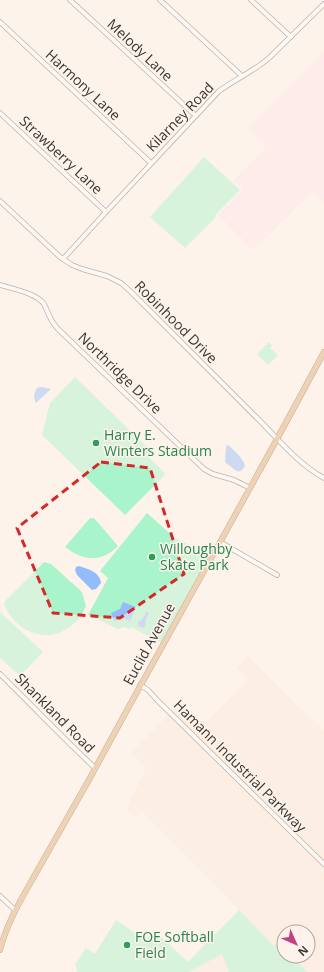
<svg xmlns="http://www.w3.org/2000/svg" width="324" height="972" font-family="'Open Sans',sans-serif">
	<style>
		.industrial { fill: #fae8d7 }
		.medical { fill: #ffe4e9 }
		.green { fill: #aaf4cb }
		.water { fill: #93bcfb }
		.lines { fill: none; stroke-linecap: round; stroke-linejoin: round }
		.minor-casing { stroke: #716760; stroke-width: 5.5 }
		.major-casing { stroke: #905d20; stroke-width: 6 }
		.minor { stroke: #fff; stroke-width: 4 }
		.major { stroke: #d9ab73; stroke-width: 5 }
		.marked { fill: none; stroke: #d62828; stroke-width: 3; stroke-dasharray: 8 5; stroke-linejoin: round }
		.leisure-dot { fill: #2e9e5b; stroke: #fef3eb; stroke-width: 1.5 }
		.labels { text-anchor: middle; stroke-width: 3; stroke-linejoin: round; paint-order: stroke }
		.street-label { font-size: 14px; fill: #393532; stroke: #fef3eb }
		.leisure-label { font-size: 14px; fill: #27864d; stroke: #fef3eb; text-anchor: start }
	</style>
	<rect width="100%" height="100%" fill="#fef3eb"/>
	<g class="industrial">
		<polygon points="248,656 295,703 324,730 324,972 307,972 292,956 308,956 308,932 284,932 284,948 278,942 274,946 142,811 136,817 126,809 146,768 131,753 177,706 200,728 248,679 237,668"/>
		<polygon points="222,954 229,972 189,972"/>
	</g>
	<polygon class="medical" points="324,51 324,204 313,192 253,250 218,215 243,189 233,181 266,147 247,128"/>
	<g class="green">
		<polygon points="204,157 240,190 216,214 215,218 185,248 150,217"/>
		<polygon points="269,342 272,346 270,348 278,355 268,365 257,354"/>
		<polygon points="75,377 150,450 146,455 165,473 164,476 125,515 42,435 50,403"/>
		<polygon points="147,513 175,538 210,554 162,643 131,627 130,629 124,627 118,629 88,615 108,578 100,571"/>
		<path d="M90,518H94L118,546C101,563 83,561 65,547Z"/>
		<path d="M44,562L51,564L82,592L86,606C84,610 82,614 80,617C77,622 72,625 68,628C51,640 32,636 17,623C11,617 6,611 4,602Z"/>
		<polygon points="0,612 43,652 20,676 0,658"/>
		<polygon points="239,910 274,946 278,942 284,948 284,956 292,956 307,972 229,972 222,954 189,972 78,972 75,965 86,948 95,954 116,920 145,940 154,930 188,962"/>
	</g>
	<g class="water">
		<path d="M42,387L51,389L36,403C33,397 34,394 37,388Z"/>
		<path d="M228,445C234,450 244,459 245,466C238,478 234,467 227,464L225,462L226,447V446Z"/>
		<path d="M79,566C88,569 100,572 101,583L96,589L92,590L77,575L75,570L76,567Z"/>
		<polygon points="123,602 136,607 130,621 123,618 126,611 123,618 114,621 111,613 120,609"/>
		<polygon points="146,611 149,613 147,617 146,617 147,619 145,620 146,624 145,627 142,628 139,626 138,624 139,621 143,619 143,617 145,616"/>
	</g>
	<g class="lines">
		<g class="minor-casing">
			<g id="minor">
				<polyline points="70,0 196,116"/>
				<polyline points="160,0 242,76"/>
				<polyline points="251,0 291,37"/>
				<polyline points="0,22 151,163"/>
				<polyline points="0,113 106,212"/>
				<path d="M0,201L60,257L72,265L82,269L107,276L121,283L130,291L259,420C279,440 298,464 324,478"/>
				<path d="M63,259L106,212L219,91C236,79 254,71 269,58L324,4"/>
				<path d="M0,285C13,289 36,293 44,304C49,314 50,321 58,329L204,469L213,474L234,480L250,488"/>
				<polyline points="220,542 277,575"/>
				<polyline points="0,674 71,745 95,768"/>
				<polyline points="140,685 148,690 158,701 324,864"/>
				<polyline points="0,896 15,910"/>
			</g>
		</g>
		<g class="major-casing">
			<path id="major" d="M0,950C7,922 22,898 36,873C54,841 72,810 90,778C167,635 248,495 324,352"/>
		</g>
		<use href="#minor" class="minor"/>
		<use href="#major" class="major"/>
	</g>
	<path d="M0 0H324V972H0ZM101,462L150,468L184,574L120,618L53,613L17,528Z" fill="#fef3eb" fill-opacity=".55" fill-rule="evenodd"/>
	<path class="marked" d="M101,462L150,468L184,574L120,618L53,613L17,528Z"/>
	<g class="leisure-dot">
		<circle cx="96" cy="443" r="4"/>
		<circle cx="152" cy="557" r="4"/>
		<circle cx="127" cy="945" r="4"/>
	</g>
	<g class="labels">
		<g class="street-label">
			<text transform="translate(140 50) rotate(43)" y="5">Melody Lane</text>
			<text transform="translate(83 85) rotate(43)" y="5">Harmony Lane</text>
			<text transform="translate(180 117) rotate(-46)" y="5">Kilarney Road</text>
			<text transform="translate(61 155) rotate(43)" y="5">Strawberry Lane</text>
			<text transform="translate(176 322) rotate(45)" y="5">Robinhood Drive</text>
			<text transform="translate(120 373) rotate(44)" y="5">Northridge Drive</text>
			<text transform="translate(149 644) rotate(-61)" y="5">Euclid Avenue</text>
			<text transform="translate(55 713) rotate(45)" y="5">Shankland Road</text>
			<text transform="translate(240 766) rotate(45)" y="5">Hamann Industrial Parkway</text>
		</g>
		<g class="leisure-label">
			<text x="104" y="440">Harry E.<tspan x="104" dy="16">Winters Stadium</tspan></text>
			<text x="160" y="554">Willoughby<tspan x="160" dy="16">Skate Park</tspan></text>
			<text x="135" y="942">FOE Softball<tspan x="135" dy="16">Field</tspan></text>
		</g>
	</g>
	<g transform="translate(296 944) rotate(135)"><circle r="19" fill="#fef3eb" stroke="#afa7a1"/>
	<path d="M0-3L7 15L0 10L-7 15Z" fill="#c64184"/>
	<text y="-6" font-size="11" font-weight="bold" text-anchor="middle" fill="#393532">N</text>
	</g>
</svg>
